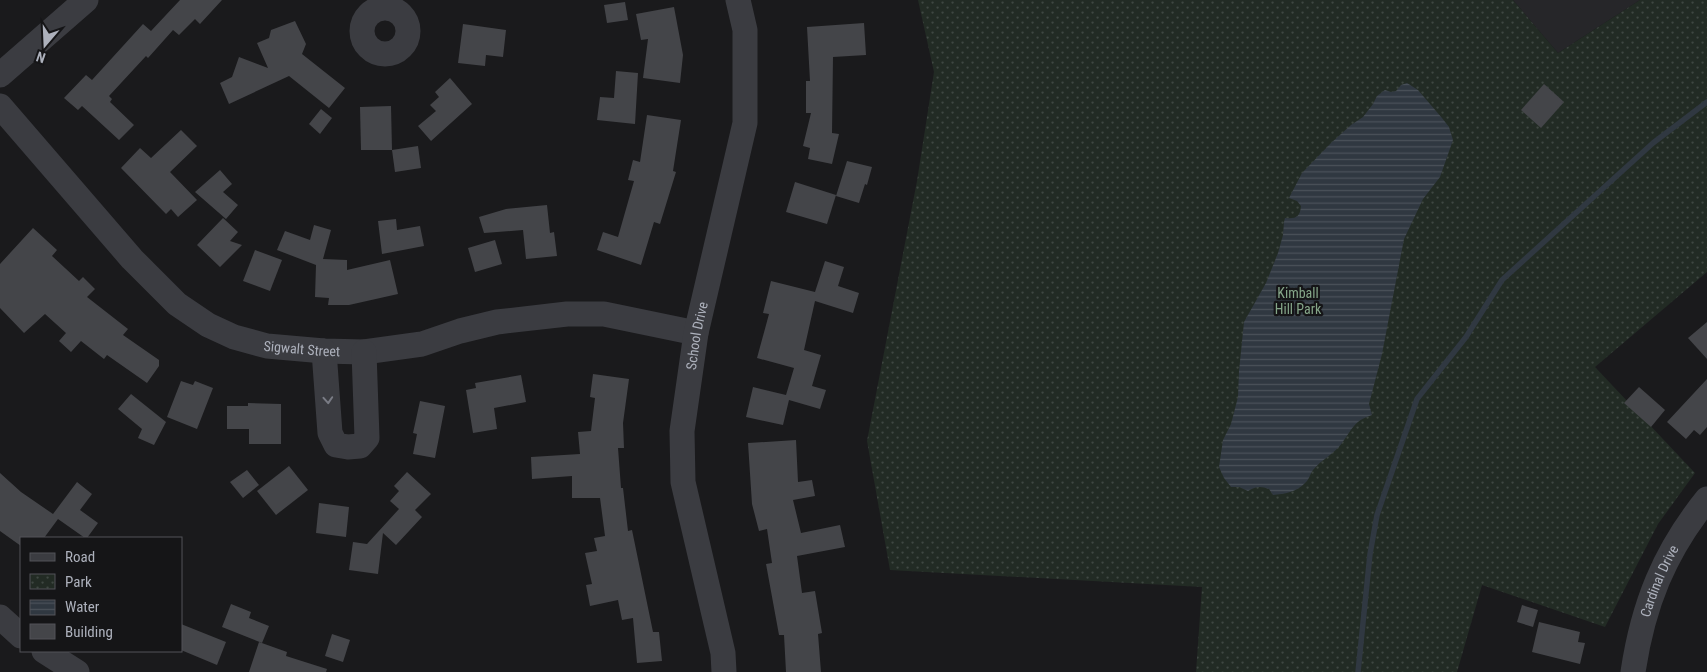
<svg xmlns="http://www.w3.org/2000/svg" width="1707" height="672" font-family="'Roboto Condensed',sans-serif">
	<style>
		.built { fill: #262629 }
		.park { fill: url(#park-dots) }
		.water { fill: url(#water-rules) }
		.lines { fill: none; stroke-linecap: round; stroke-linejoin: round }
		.stream { stroke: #303841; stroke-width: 5.5 }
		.building { fill: #444549 }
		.minor { stroke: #3b3c41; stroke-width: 25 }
		.oneway { stroke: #7a7c85 }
		.labels { text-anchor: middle; stroke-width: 4.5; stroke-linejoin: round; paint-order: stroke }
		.park-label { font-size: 14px; fill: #85a689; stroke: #151517 }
		.street-label { font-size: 14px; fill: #adb1bc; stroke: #151517 }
	</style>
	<defs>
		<pattern id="park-dots" width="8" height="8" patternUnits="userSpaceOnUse" patternTransform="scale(1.25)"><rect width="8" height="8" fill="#222b24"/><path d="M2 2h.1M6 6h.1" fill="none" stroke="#3f4742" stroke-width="1.8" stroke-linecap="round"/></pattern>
		<pattern id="water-rules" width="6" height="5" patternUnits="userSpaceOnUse" patternTransform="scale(1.25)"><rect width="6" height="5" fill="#303841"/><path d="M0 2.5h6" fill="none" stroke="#4b525a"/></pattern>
	</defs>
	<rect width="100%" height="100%" fill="#1a1a1c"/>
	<polygon class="built" points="1513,0 1640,0 1558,53"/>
	<polygon class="park" points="918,0 1513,0 1558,53 1640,0 1707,0 1707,272 1595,367 1695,473 1658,524 1605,627 1482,585 1457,672 1196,672 1202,587 890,570 867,441 917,181 934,72"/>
	<path class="water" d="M1407,83L1418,90L1442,118L1449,127L1453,140L1440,177L1423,199L1404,239L1382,354L1369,404L1372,415C1353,421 1352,430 1342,443C1334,454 1321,460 1313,470C1310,474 1309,480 1305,483C1297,492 1284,494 1273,495L1269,489C1261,486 1256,486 1248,491L1239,487H1231L1224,478L1219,467L1223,440L1231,424L1238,397L1239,371L1244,322L1266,283L1278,253L1283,235L1284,222L1285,218C1296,219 1300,217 1301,206L1297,201L1289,198L1302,173L1331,143L1351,125L1363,117L1373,104L1377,96L1385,90L1391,92L1396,91L1401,85Z"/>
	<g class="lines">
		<polyline class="stream" points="1358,672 1370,554 1377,515 1417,399 1466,337 1502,280 1653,143 1707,102"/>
	</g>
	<g class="building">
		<polygon points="180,0 222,0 200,24 195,19 179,35 173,30 148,58 146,56 109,96 112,99 110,102 134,125 119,140 82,106 78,110 64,98 86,75 92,80 143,24 151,31"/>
		<polygon points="625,2 628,20 607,23 604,5"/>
		<polygon points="674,7 683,55 680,83 643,78 648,39 641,40 636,14"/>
		<polygon points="295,21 306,44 302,54 345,88 329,108 289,76 229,104 220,83 232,77 239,57 268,68 257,43 269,38 271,30"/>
		<polygon points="864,23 866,55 833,57 832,133 839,134 832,164 808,159 810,148 803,146 811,113 806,113 806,81 810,81 807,27"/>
		<polygon points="463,24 506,30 503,57 486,55 485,66 458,63"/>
		<polygon points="616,71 638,73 635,124 597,120 600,97 614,98"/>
		<polygon points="450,78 472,104 431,141 418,126 436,111 430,105 439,97 435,92"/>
		<polygon points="1544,84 1564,102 1541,128 1521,110"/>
		<polygon points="391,106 392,150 361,150 360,107"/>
		<polygon points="321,109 332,118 320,134 309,124"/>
		<polygon points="647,115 681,120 673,171 676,172 660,224 654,222 641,265 597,250 603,232 618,237 634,181 628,180 633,160 640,162"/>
		<polygon points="181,130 197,146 170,172 197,200 178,217 171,209 166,214 121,168 140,148 151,158"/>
		<polygon points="418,146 421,168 395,172 392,150"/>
		<polygon points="847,161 872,167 867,185 865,184 859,203 836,196"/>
		<polygon points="220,170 232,184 223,192 238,205 226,219 195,192"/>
		<polygon points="795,182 836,195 827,224 786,212"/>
		<polygon points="547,205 550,233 554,232 557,256 526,259 523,230 484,233 479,217 506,209"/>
		<polygon points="223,218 238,232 230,241 242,245 220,267 197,245"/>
		<polygon points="396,219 397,230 420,226 424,246 382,254 378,221"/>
		<polygon points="314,225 331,230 323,259 347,260 347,270 390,260 398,294 349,305 328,305 329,298 315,297 316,265 277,250 285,231 310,240"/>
		<polygon points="33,228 57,250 52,256 79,281 83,277 95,289 87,297 128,329 123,335 159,360 159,366 147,383 107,355 104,359 81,341 71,352 59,341 66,333 45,314 24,333 0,308 0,264"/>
		<polygon points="495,240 502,264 475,272 468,248"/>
		<polygon points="255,250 282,260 270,291 243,281"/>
		<polygon points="825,261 844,267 838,286 859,293 853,313 815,301 804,350 821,355 812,386 826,390 820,409 789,400 783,425 746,417 753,387 786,395 794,368 757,358 769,314 763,313 771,281 815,292"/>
		<polygon points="1707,322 1707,359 1688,338"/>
		<polygon points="593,374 629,379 623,423 624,448 618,448 621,488 623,488 628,531 632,530 653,632 659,632 662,661 637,663 633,618 622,620 618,600 590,606 586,585 592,584 585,553 597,551 594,538 605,536 600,498 572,498 572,476 532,479 531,457 580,454 578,432 591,431 595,398 590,397"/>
		<polygon points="521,375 526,402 494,408 497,429 473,433 466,390 476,388 475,383"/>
		<polygon points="1707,379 1707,427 1700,435 1694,430 1686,439 1667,422"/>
		<polygon points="181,381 193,385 195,381 213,388 197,429 167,417"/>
		<polygon points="1639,387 1665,410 1651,427 1624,403"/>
		<polygon points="131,394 166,422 154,445 138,438 142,429 118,409"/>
		<polygon points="420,401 445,406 435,458 413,454 417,434 413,433"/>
		<polygon points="248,403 281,404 281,444 249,444 249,429 227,429 227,406 248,406"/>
		<polygon points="796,440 798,482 812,480 815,496 793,500 801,533 840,525 845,547 797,556 802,593 815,591 822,633 818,634 821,672 786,672 784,635 779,635 766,564 772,563 767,529 759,531 752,504 748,443"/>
		<polygon points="289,466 308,490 276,515 257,491"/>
		<polygon points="247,470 259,485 243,498 230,482"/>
		<polygon points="407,472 431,494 415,510 422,517 396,545 383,533 378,574 349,570 353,542 367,544 399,509 390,501 399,491 394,486"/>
		<polygon points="0,473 21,492 53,514 77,482 92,494 80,510 98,523 87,538 85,538 58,519 44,538 21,538 21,546 0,531"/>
		<polygon points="319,503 349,507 346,537 316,533"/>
		<polygon points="231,604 251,612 249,618 269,626 262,643 222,627"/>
		<polygon points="1522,605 1538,610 1533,627 1517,622"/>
		<polygon points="1539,622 1580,632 1578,642 1585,643 1580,664 1532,652"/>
		<polygon points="181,624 226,642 217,665 181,650"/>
		<polygon points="332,634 350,640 343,662 325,656"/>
		<polygon points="259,642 287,652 286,656 327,669 326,672 249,672"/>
	</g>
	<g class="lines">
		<g class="minor">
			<circle cx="385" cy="31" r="23"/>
			<polyline points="0,75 86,0"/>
			<path id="s1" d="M0,106L132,259L177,304L208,325L234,337L267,346L324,351L364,352L422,344L460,331L497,322L567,314H604L696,333"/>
			<polyline points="324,351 330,433 336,445 348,447 360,446 367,438 364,352"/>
			<polyline points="0,617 21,636"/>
			<polyline points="44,651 77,672"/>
			<path id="s2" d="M724,672L723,653L683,482L682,431L696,333L745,123V30L738,0"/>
			<path id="s3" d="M1633,672C1643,605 1664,552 1707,499"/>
		</g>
	</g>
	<defs><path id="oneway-chevron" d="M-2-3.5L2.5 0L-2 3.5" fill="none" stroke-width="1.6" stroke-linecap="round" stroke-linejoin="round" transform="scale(1.25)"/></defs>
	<use class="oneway" href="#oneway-chevron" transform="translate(328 400) rotate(86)"/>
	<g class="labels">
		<g class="park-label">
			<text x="1298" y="298">Kimball<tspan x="1298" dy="16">Hill Park</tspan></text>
		</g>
		<g class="street-label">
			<text dy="5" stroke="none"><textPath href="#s2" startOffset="342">School Drive</textPath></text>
			<text dy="5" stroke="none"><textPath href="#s1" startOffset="401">Sigwalt Street</textPath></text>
			<text dy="5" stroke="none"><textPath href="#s3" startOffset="95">Cardinal Drive</textPath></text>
		</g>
	</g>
	<rect x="20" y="537" width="162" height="115" fill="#151517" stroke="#525359"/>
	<rect x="30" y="553" width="25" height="8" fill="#3b3c41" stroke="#525359"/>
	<text x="65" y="562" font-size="15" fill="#adb1bc">Road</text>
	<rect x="30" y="574" width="25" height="15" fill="url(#park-dots)" stroke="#525359"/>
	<text x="65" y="587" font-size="15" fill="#adb1bc">Park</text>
	<rect x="30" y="600" width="25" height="15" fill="url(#water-rules)" stroke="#525359"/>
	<text x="65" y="612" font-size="15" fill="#adb1bc">Water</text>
	<rect x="30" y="624" width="25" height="15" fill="#444549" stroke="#525359"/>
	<text x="65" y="637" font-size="15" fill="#adb1bc">Building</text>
	<g transform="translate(45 45) rotate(199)" stroke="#151517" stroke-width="4" paint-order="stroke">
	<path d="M0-4L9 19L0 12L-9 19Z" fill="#adb1bc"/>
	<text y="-8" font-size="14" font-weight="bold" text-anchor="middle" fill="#adb1bc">N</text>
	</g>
</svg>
